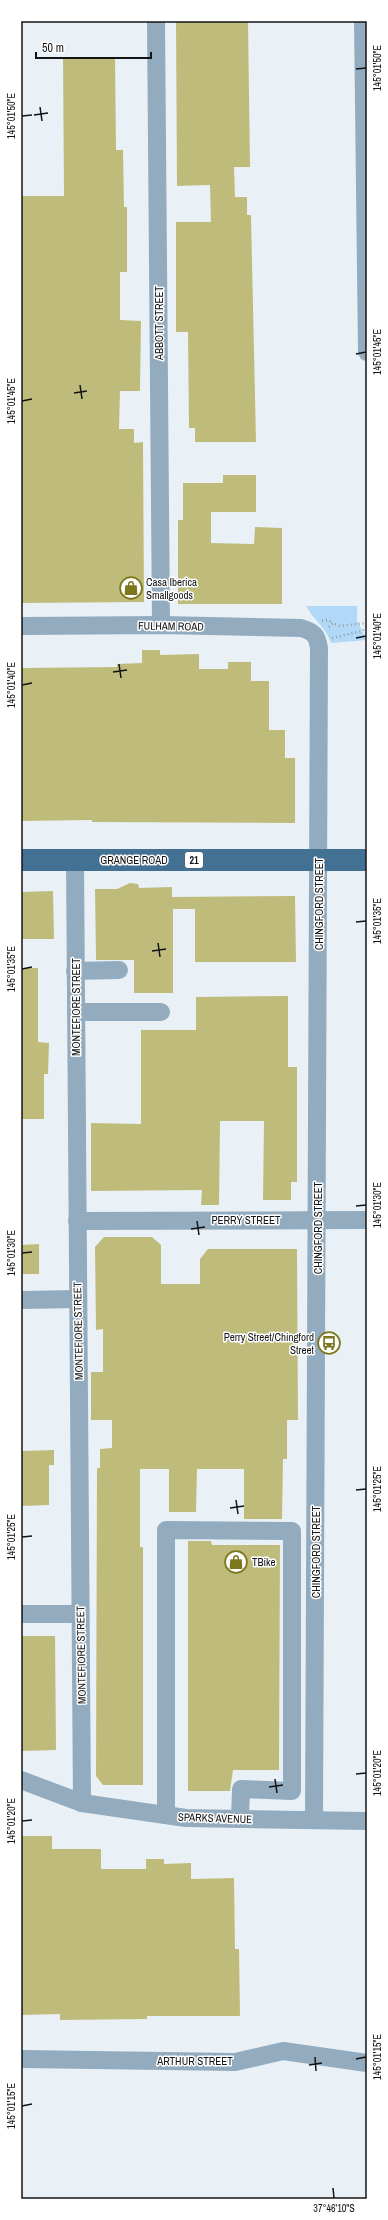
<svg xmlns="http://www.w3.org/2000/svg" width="388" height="2220" font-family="'Archivo Narrow',sans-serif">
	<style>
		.green { fill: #b1d8f6 }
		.building { fill: #bfbc7b }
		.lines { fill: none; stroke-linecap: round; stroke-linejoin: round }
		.path { stroke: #979c9f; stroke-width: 2.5; stroke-dasharray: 1 3; stroke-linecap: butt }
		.minor { stroke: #93abbe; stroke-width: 18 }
		.major { stroke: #437193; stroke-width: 22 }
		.ticks { fill: none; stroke: #121416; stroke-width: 1.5 }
		.labels { text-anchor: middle; stroke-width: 3; stroke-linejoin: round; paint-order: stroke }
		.shield { fill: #fff; stroke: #595a5c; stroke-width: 1 }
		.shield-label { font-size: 10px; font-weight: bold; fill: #121416 }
		.street-label { font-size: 11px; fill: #121416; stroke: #fff }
		.poi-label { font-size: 11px; fill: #121416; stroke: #fff; text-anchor: start }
		.neatline { fill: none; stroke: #121416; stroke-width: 1.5 }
		.ticks-label { font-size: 10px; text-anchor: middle; fill: #121416 }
	</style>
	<rect width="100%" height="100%" fill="#eaf1f6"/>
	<path class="green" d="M306,606H357V621L367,640L331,643C325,626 315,622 306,606Z"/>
	<g class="building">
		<polygon points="176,21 248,21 250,167 234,167 235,197 247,197 247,215 251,215 256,442 195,442 195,428 189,428 188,332 176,332 176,222 211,222 210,185 177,186"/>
		<polygon points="63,57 115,57 116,150 123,150 124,207 127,207 127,272 120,272 120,320 141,321 140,391 120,391 119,429 134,429 134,443 143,442 144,602 21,603 21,196 64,196"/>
		<polygon points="223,475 256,475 256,512 211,512 211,543 254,544 255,527 282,528 282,604 178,604 178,520 183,520 183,483 223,483"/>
		<polygon points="142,650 160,650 160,655 199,654 199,669 228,669 228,662 251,662 251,681 269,681 269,730 285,730 285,758 295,758 295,823 92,822 92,820 21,821 21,668 117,667 117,664 142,663"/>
		<polygon points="130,883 138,884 139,888 172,887 172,897 295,896 296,962 195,962 195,909 173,909 173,993 134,993 134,960 96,960 95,889 117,889"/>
		<polygon points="53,891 54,939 21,939 21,892"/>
		<polygon points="21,968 38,968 38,1042 49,1043 48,1074 44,1074 44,1119 21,1119"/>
		<polygon points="288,996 288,1067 297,1067 297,1182 291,1182 291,1200 263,1200 264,1121 220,1121 219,1205 201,1205 202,1190 91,1191 91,1123 141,1124 141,1030 196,1030 196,997"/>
		<polygon points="104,1237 152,1237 161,1245 161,1284 200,1284 200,1259 208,1249 297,1249 298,1420 287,1420 287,1459 283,1459 282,1519 244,1519 244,1469 197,1469 196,1512 169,1512 169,1469 140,1469 140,1547 143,1547 143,1785 103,1785 96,1776 97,1468 100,1468 100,1449 112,1448 112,1420 91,1420 91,1372 103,1372 103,1329 96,1330 95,1247"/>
		<polygon points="39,1244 39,1274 21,1274 21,1245"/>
		<polygon points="54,1450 54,1465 49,1465 49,1505 21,1506 21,1451"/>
		<polygon points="188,1541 211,1541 212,1545 280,1545 279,1770 233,1770 230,1791 188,1791"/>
		<polygon points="21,1636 55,1636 56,1750 21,1751"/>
		<polygon points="21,1836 52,1836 52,1849 101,1849 101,1869 146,1869 146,1859 164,1859 164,1864 191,1863 191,1879 234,1878 235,1949 239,1949 240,2016 147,2016 147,2019 60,2020 60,2014 21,2015"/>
	</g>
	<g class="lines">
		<g class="path">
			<polyline points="322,621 328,620 333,623"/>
			<polyline points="329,627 333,623 340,626 367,623"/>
			<polyline points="332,638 362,631 367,627"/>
		</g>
		<g class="minor">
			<polyline points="156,21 161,625"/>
			<polyline points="363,21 367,352"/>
			<path d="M21,626L161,625L301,628C314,632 317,635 319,648L314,1819"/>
			<polyline points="75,860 82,1803"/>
			<polyline points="75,971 119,970"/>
			<polyline points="76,1012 161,1012"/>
			<polyline points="77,1221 367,1220"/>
			<polyline points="21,1300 78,1299"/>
			<polyline points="21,1614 80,1614"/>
			<polyline points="21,1780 82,1803 186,1818 367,1821"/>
			<polyline points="166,1815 166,1530 292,1531 292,1791 241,1789 240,1819"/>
			<polyline points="21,2059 235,2062 283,2051 367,2063"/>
		</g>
		<polyline class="major" points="21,860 367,860"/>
	</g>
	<path class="ticks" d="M356,69L366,68M40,107L42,121M34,115L48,113M22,116L32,115M356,354L366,352M80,385L82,399M74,393L87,391M22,401L32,399M356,638L366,636M119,664L121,678M113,672L127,670M22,685L32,683M356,922L366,921M158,943L160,957M152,951L166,949M22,969L32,967M356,1206L366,1205M197,1221L199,1235M191,1229L205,1227M22,1253L32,1252M356,1490L366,1489M236,1500L238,1514M230,1508L244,1506M22,1537L32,1536M356,1774L366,1773M275,1779L277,1793M269,1787L283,1785M22,1821L32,1820M315,2057L316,2071M356,2059L366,2057M309,2065L322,2063M22,2106L32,2104M333,2188L334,2198"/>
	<defs>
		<g id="shop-ring" transform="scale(1.15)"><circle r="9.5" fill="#fff" stroke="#7c771c" stroke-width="1.5"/><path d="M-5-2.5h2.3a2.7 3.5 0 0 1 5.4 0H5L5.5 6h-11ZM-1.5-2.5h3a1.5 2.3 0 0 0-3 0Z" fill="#7c771c"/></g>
		<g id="bus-ring" transform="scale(1.15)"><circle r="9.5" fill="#fff" stroke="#7c771c" stroke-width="1.5"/><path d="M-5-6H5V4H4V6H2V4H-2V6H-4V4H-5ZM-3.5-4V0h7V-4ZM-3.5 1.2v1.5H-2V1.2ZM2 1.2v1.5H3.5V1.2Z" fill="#7c771c"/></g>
	</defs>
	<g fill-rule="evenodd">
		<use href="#shop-ring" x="131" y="588"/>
		<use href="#bus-ring" x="329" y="1343"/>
		<use href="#shop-ring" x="236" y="1562"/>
	</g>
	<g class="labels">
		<rect class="shield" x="185" y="852" width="18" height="16" rx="3"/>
		<g class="shield-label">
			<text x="194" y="864">21</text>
		</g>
		<g class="street-label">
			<text transform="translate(159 323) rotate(-90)" y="4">ABBOTT STREET</text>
			<text transform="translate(171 626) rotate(1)" y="4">FULHAM ROAD</text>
			<text x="134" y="864">GRANGE ROAD</text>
			<text transform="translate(319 904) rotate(-90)" y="4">CHINGFORD STREET</text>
			<text transform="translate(76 1007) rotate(-90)" y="4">MONTEFIORE STREET</text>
			<text x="246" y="1224">PERRY STREET</text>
			<text transform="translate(318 1228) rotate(-90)" y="4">CHINGFORD STREET</text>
			<text transform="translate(78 1331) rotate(-91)" y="4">MONTEFIORE STREET</text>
			<text transform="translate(316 1552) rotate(-90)" y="4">CHINGFORD STREET</text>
			<text transform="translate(81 1655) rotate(-91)" y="4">MONTEFIORE STREET</text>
			<text transform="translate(215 1818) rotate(2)" y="4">SPARKS AVENUE</text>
			<text x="195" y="2065">ARTHUR STREET</text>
		</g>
		<g class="poi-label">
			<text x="146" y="586">Casa Iberica<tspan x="146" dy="13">Smallgoods</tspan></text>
			<text x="314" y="1341" text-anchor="end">Perry Street/Chingford<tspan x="314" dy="13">Street</tspan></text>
			<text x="252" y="1566">TBike</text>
		</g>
	</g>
	<rect width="388" height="2220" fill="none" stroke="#ffffff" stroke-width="44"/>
	<path d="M36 52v6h115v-6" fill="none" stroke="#121416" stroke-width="2"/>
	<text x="42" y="52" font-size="12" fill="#121416" stroke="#ffffff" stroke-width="3" paint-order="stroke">50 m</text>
	<rect x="22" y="22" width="344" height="2176" class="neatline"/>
	<g class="ticks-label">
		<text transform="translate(377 68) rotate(-90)" y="4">145°01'50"E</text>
		<text transform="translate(11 116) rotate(-90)" y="4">145°01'50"E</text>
		<text transform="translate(377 352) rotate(-90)" y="4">145°01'45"E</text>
		<text transform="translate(11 401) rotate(-90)" y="4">145°01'45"E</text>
		<text transform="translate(377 636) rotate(-90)" y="4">145°01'40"E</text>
		<text transform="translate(11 685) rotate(-90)" y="4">145°01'40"E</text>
		<text transform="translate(377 921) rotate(-90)" y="4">145°01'35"E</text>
		<text transform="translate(11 969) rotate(-90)" y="4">145°01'35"E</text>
		<text transform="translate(377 1205) rotate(-90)" y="4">145°01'30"E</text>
		<text transform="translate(11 1253) rotate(-90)" y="4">145°01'30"E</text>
		<text transform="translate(377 1489) rotate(-90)" y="4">145°01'25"E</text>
		<text transform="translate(11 1537) rotate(-90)" y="4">145°01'25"E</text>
		<text transform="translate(377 1773) rotate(-90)" y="4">145°01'20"E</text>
		<text transform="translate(11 1821) rotate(-90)" y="4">145°01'20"E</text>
		<text transform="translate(377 2057) rotate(-90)" y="4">145°01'15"E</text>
		<text transform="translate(11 2106) rotate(-90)" y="4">145°01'15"E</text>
		<text x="334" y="2212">37°46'10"S</text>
	</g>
</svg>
